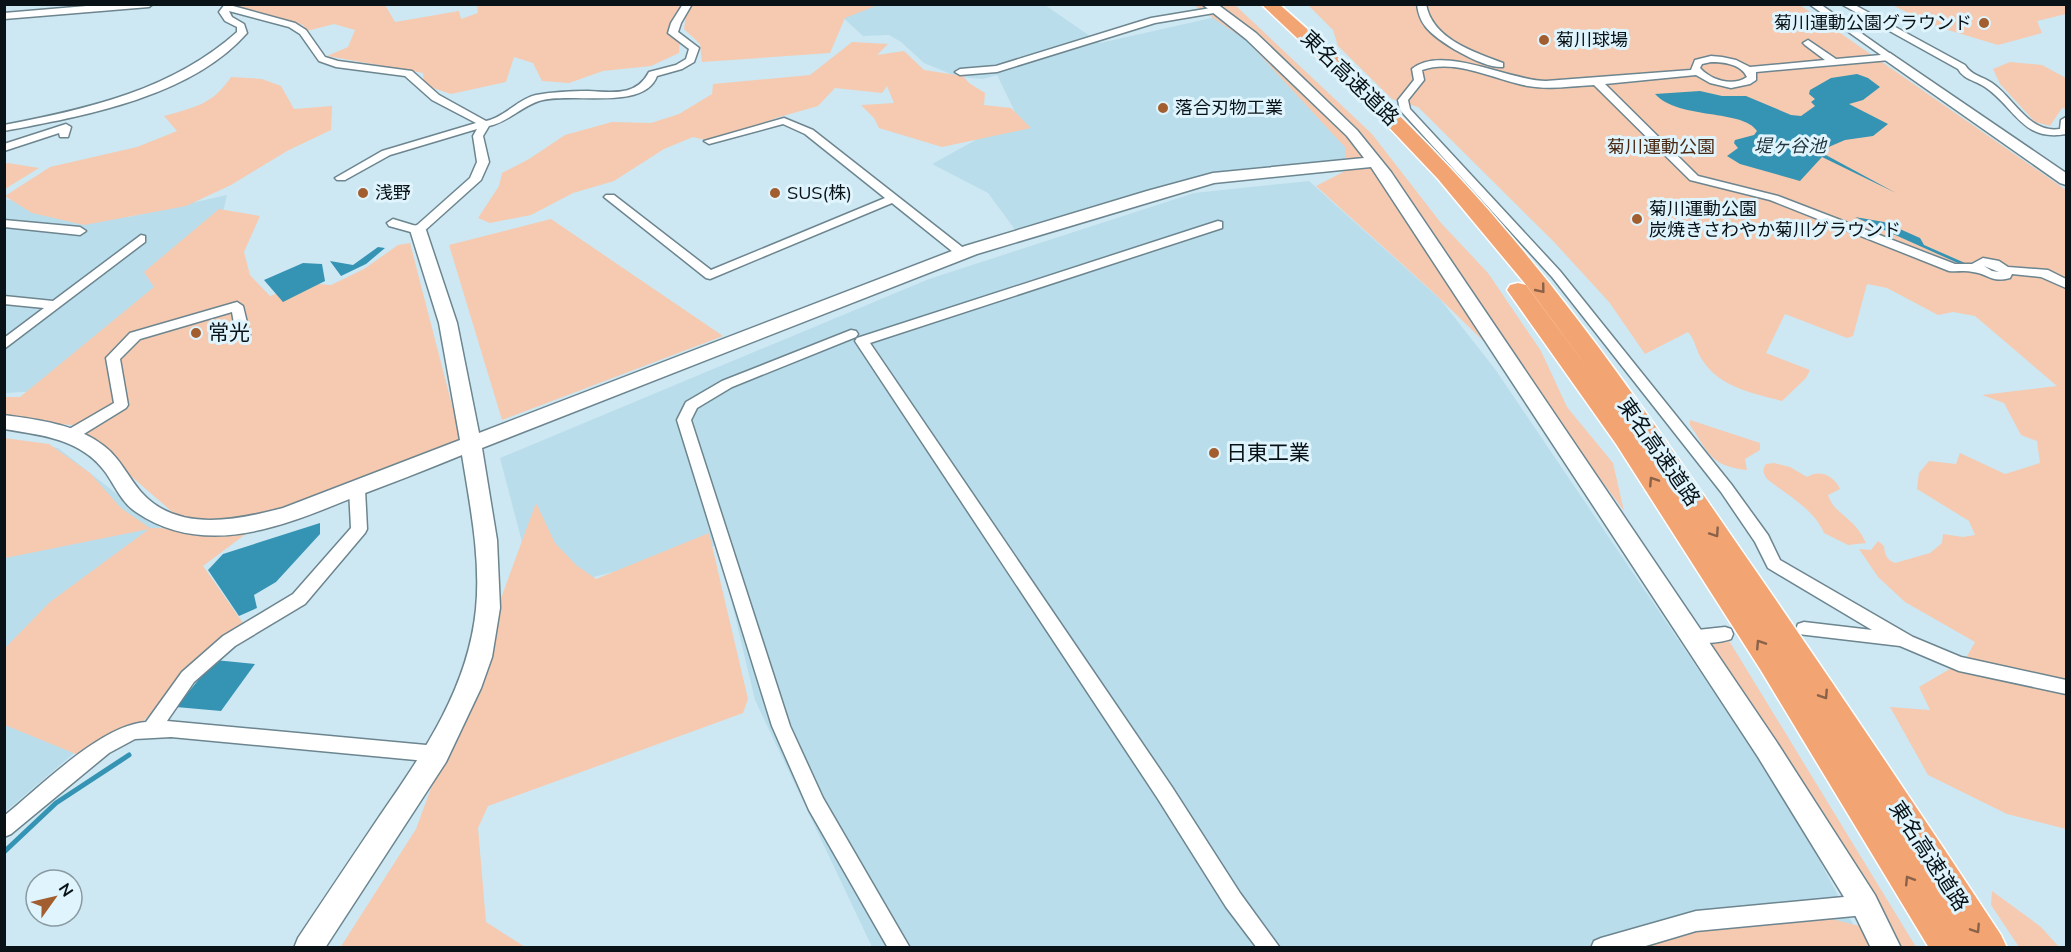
<svg xmlns="http://www.w3.org/2000/svg" width="2071" height="952" font-family="Mulish,'Noto Sans JP',sans-serif">
	<style>
		.built { fill: #baddeb }
		.green { fill: #f5cab0 }
		.water { fill: #3593b3 }
		.lines { fill: none; stroke-linecap: round; stroke-linejoin: round }
		.stream { stroke: #3593b3; stroke-width: 5 }
		.street-casing { stroke: #6c858f; stroke-width: 3 }
		.secondary-casing { stroke: #6c858f; stroke-width: 3 }
		.highway-casing { stroke: #fff; stroke-width: 3 }
		.street { fill: #fff; fill-rule: evenodd }
		.secondary { fill: #fff; fill-rule: evenodd }
		.highway { fill: #f3a473; fill-rule: evenodd }
		.oneway { stroke: #8a6249 }
		.poi-dot { fill: #a35e30; stroke: #dff4fd; stroke-width: 2 }
		.labels { text-anchor: middle; stroke-width: 6; stroke-linejoin: round; paint-order: stroke }
		.far-poi-label { font-size: 18px; fill: #091216; stroke: #dff4fd; text-anchor: start }
		.far-water-label { font-size: 18px; font-style: italic; fill: #1f343c; stroke: #dff4fd }
		.far-park-label { font-size: 18px; fill: #4b2912; stroke: #dff4fd }
		.street-label { font-size: 21px; fill: #091216; stroke: #dff4fd }
		.poi-label { font-size: 21px; fill: #091216; stroke: #dff4fd; text-anchor: start }
	</style>
	<rect width="100%" height="100%" fill="#cde8f3"/>
	<g class="built">
		<polygon points="878,4 1045,5 1100,43 1220,16 1255,43 1362,160 1212,175 1016,231 988,193 932,164 983,136 1021,124 997,75 983,79 958,77 924,63 901,42 889,35 863,36 839,14"/>
		<polygon points="1309,181 1440,299 1495,369 1792,808 1865,947 872,947 755,700 718,545 535,592 500,458 929,279 1194,193"/>
		<polygon points="227,195 214,250 38,391 5,393 5,200 27,200 129,217"/>
		<polygon points="5,439 58,448 190,551 121,713 5,812"/>
	</g>
	<g class="green">
		<polygon points="477,4 878,5 845,18 830,53 702,62 700,44 684,29 687,7 675,27 680,37 679,53 651,66 603,71 569,83 542,81 533,63 514,57 506,82 451,94 424,85 423,73 327,56 348,47 355,30 334,24 307,31 303,25 258,14 235,5 385,5 395,22 459,11 461,19 478,13"/>
		<polygon points="1194,5 1235,5 1372,134 1441,223 1488,273 1541,351 1567,407 1613,463 1624,511 1536,392 1434,293 1316,186 1347,170 1345,147 1247,41"/>
		<path d="M1308,5H1800L2066,190V829L2007,814L1928,775L1890,707L1930,710L1919,687L1965,660L1975,642L1905,602L1878,577L1859,549L1871,550L1878,541L1884,546C1885,555 1886,559 1895,563L1930,553L1942,543L1943,534L1963,537L1975,535L1969,521L1917,489L1919,473L1929,461L1956,464L1960,453L2005,474L2040,463L2037,441L2021,435L2004,403L1982,395L2057,386L1975,316L1953,312L1938,315L1887,288L1867,284L1853,336L1847,338L1785,314L1766,353L1810,370L1806,378L1782,401C1753,393 1721,388 1703,361C1696,352 1696,341 1688,332L1645,354L1609,302L1554,242L1418,107L1392,99L1338,46L1333,30Z"/>
		<polygon points="1892,5 2066,5 2066,14 2037,21 2042,33 1998,45 1935,26"/>
		<polygon points="852,42 888,44 877,55 904,51 924,70 963,76 969,83 985,93 984,105 1011,108 1031,128 942,147 879,128 874,118 861,105 894,103 887,86 882,93 835,88 818,106 776,118 714,142 693,137 664,149 614,181 573,193 531,215 490,223 478,218 499,186 502,173 529,159 565,135 612,122 651,123 679,114 712,94 713,84 810,75"/>
		<polygon points="2010,62 2042,65 2066,78 2066,109 2062,108 2050,126 2035,122 2000,84 1993,69"/>
		<path d="M231,77L262,79L281,86L294,109L332,106L331,130L287,151L231,185L186,206L84,225L32,213L5,196L50,167L137,147L177,131L164,116C195,107 212,105 231,77Z"/>
		<polygon points="8,163 39,168 5,189 5,164"/>
		<polygon points="219,209 260,216 244,252 250,275 270,296 307,283 331,285 364,269 398,245 410,243 461,440 275,510 222,522 177,516 72,425 5,420 4,397 20,397 154,287 144,272"/>
		<polygon points="551,219 723,336 502,420 449,245"/>
		<path d="M1690,420L1760,443V450L1745,459L1747,470C1710,466 1709,453 1690,425Z"/>
		<polygon points="4,438 49,444 90,473 121,508 150,528 251,530 203,566 243,623 133,731 88,759 5,725 5,648 50,602 149,529 5,558"/>
		<path d="M1774,463L1790,467L1807,477C1820,469 1834,476 1840,489L1828,495C1832,508 1842,513 1851,522C1858,528 1862,535 1866,543L1848,545L1824,533C1813,508 1788,496 1767,479C1763,473 1762,470 1766,464Z"/>
		<polygon points="536,503 555,543 576,565 596,579 709,533 748,699 743,713 488,806 478,828 486,922 525,947 340,948 416,829"/>
		<polygon points="1725,634 1916,947 1598,948 1801,911 1871,929 1694,636"/>
		<polygon points="1992,891 2041,927 2059,947 2019,947 1991,905"/>
	</g>
	<g class="water">
		<path d="M1857,74L1868,78L1880,87L1863,100L1849,104L1888,124L1873,136L1845,140L1824,149V154L1896,193L1822,157L1800,181L1740,164L1727,156L1738,148L1734,143L1735,140L1754,135L1757,131C1743,109 1679,120 1655,94L1700,91L1722,96H1746L1791,115L1801,116L1815,106L1811,102L1815,99L1809,94L1810,90L1831,78Z"/>
		<polygon points="1855,217 1884,222 1920,238 1924,245 1965,263 1960,264"/>
		<polygon points="378,247 385,248 366,264 341,276 330,261 353,265"/>
		<polygon points="303,263 322,264 325,281 283,302 264,280"/>
		<polygon points="320,523 320,534 276,582 254,595 257,608 239,616 208,570 223,554"/>
		<polygon points="215,660 255,664 221,711 176,707"/>
	</g>
	<g class="lines">
		<polyline class="stream" points="4,852 56,803 129,755"/>
		<g class="street-casing">
			<g id="street">
				<polygon points="110,4 153,4 149,7 4,19 4,13"/>
				<path d="M225,4H234L233,6L295,23L306,30L325,57L338,61L412,71L439,95L486,121C505,117 518,99 536,95C552,92 572,91 588,91C612,92 636,97 649,72L676,65L686,59L689,49L668,33L671,23L683,4H692L681,23L678,32L699,48L694,62L682,69L657,76C644,112 569,91 539,101C521,107 508,122 489,126L483,136L489,162L481,180L422,233L418,234L389,226L387,223L393,219L416,226L470,178L477,162L473,136L477,129L390,155L345,180H337L335,178L382,151L476,123L432,100L405,76L336,67L319,61L300,34L289,27L229,11L232,17L244,24L247,33C191,97 84,116 4,131V125C88,109 172,90 237,32V27L225,21L219,12Z"/>
				<path d="M1417,4H1426C1432,39 1474,52 1503,63V67C1484,69 1437,42 1425,26C1420,19 1418,13 1417,4Z"/>
				<path d="M1809,4H1820L1895,57L1890,60L1756,72V80L1750,84L1731,88L1710,83L1696,75L1605,84L1698,176L1778,196L1955,264H1972L1983,258L1999,261L2008,267L2048,270L2066,279V288L2041,277L2012,274L2010,278C1990,283 1989,274 1973,272C1965,270 1957,272 1949,271L1770,200L1690,180L1594,85C1573,86 1549,90 1528,86C1495,80 1456,58 1422,70L1424,80L1408,100L1410,109L1560,271L1731,484L1768,535L1780,560L1913,637L1961,657L2066,680V694L1959,671L1900,646L1798,634L1796,629L1798,624L1804,622L1872,630L1768,568L1755,542L1721,492L1552,277L1400,110L1398,100L1414,80L1412,69C1442,44 1510,81 1546,81L1691,70L1695,60L1711,56L1722,57L1736,60L1750,67L1825,60L1805,45L1803,43L1808,40L1836,59L1881,55ZM1711,62C1724,62 1741,64 1747,77C1732,87 1711,80 1700,68L1702,64ZM1984,266L1999,272L1992,271Z"/>
				<path d="M1841,4H1853L1965,65C1972,76 1982,76 1992,83C2014,98 2029,134 2060,129L2061,120L2066,117V134C2022,142 2015,107 1985,87C1975,80 1964,80 1958,69Z"/>
				<polygon points="1217,7 1220,8 1220,12 1155,23 997,72 960,75 955,72 960,69 996,66 1151,18"/>
				<polygon points="784,118 813,130 966,250 966,256 958,256 892,203 710,279 706,278 604,197 606,195 614,195 711,270 885,198 805,134 783,124 709,144 704,141"/>
				<polygon points="66,124 71,127 68,137 60,137 59,133 4,151 4,144"/>
				<polygon points="4,220 80,227 86,231 80,235 4,227"/>
				<polygon points="1218,221 1222,222 1222,228 870,343 1172,787 1240,893 1280,948 1257,948 1226,907 1158,799 855,341 857,338"/>
				<polygon points="141,235 145,236 145,242 4,349 4,338 44,308 4,304 4,296 53,301"/>
				<polygon points="237,302 243,306 250,335 248,338 238,338 236,335 232,312 140,339 120,359 128,405 126,408 74,440 64,440 62,436 64,432 114,403 106,358 130,333"/>
				<polygon points="851,330 856,331 858,334 856,337 732,387 697,408 691,420 790,726 823,798 910,948 888,948 809,810 772,726 677,420 686,402 722,381"/>
				<path d="M357,483L362,485L365,489L367,529L365,533L305,604L235,646L194,682L167,721L437,746L444,748L446,754L444,760L437,762L171,737L135,739L109,753L11,834L4,837V816C40,787 101,725 146,722L182,672L223,636L293,594L351,528L349,489L352,485Z"/>
				<path d="M1725,627L1731,629L1733,634L1731,639C1719,643 1700,645 1688,641L1685,636L1688,631Z"/>
				<polygon points="1865,895 1872,898 1875,905 1872,912 1865,915 1696,931 1639,948 1591,948 1594,941 1601,938 1696,911"/>
			</g>
		</g>
		<g class="secondary-casing">
			<g id="secondary">
				<path d="M1202,4H1217L1256,33L1357,130L1391,172L1776,741L1875,895L1901,948H1871L1855,915L1758,757L1371,167L1214,183L977,254L482,448L497,540L500,608L492,657L481,688L446,762L325,948H294L298,938C325,897 352,857 379,817C423,753 468,689 476,609C481,558 470,505 462,455C426,470 389,484 352,498C283,526 205,559 136,512C122,503 115,486 106,473C82,439 42,435 4,429V415C39,420 76,424 104,446C120,458 128,477 141,492C177,533 237,520 283,508L460,440L439,323L410,230L412,226L418,225L426,230L457,323L479,433L965,246L1147,191L1213,173L1364,158L1347,136L1246,39Z"/>
				<polygon points="1890,53 2066,173 2066,185 2060,183 1885,60 1883,57"/>
			</g>
		</g>
		<g class="highway-casing">
			<path id="highway" d="M1261,4H1279C1348,64 1414,127 1475,195C1574,305 1658,429 1742,551C1830,678 1916,806 2001,935L2007,948H1929L1760,669L1616,444L1507,290L1510,285L1518,283L1526,285L1601,386L1527,286L1438,179L1366,103Z"/>
		</g>
		<use href="#street" class="street"/>
		<use href="#secondary" class="secondary"/>
		<use href="#highway" class="highway"/>
	</g>
	<defs><path id="oneway-chevron" d="M-2-3.5L2.5 0L-2 3.5" fill="none" stroke-width="1.6" stroke-linecap="round" stroke-linejoin="round" transform="scale(1.5)"/></defs>
	<g class="oneway">
		<use href="#oneway-chevron" transform="translate(1541 289) rotate(51)"/>
		<use href="#oneway-chevron" transform="translate(1653 481) rotate(-123)"/>
		<use href="#oneway-chevron" transform="translate(1715 533) rotate(56)"/>
		<use href="#oneway-chevron" transform="translate(1760 644) rotate(-123)"/>
		<use href="#oneway-chevron" transform="translate(1824 695) rotate(57)"/>
		<use href="#oneway-chevron" transform="translate(1909 880) rotate(-122)"/>
		<use href="#oneway-chevron" transform="translate(1976 929) rotate(57)"/>
	</g>
	<g class="poi-dot">
		<circle cx="1984" cy="23" r="6"/>
		<circle cx="1544" cy="40" r="6"/>
		<circle cx="1163" cy="108" r="6"/>
		<circle cx="363" cy="193" r="6"/>
		<circle cx="775" cy="193" r="6"/>
		<circle cx="1637" cy="219" r="6"/>
		<circle cx="196" cy="333" r="6"/>
		<circle cx="1214" cy="453" r="6"/>
	</g>
	<g class="labels">
		<g class="far-poi-label">
			<text x="1972" y="29" text-anchor="end">菊川運動公園グラウンド</text>
			<text x="1556" y="46">菊川球場</text>
			<text x="1175" y="114">落合刃物工業</text>
			<text x="375" y="199">浅野</text>
			<text x="787" y="199">SUS(株)</text>
			<text x="1649" y="215">菊川運動公園<tspan x="1649" dy="21">炭焼きさわやか菊川グラウンド</tspan></text>
		</g>
		<g class="far-water-label">
			<text x="1790" y="152">堤ヶ谷池</text>
		</g>
		<g class="far-park-label">
			<text x="1661" y="153">菊川運動公園</text>
		</g>
		<g class="street-label">
			<text transform="translate(1350 78) rotate(44)" y="7">東名高速道路</text>
			<text transform="translate(1659 452) rotate(55)" y="7">東名高速道路</text>
			<text transform="translate(1929 856) rotate(57)" y="7">東名高速道路</text>
		</g>
		<g class="poi-label">
			<text x="208" y="340">常光</text>
			<text x="1226" y="460">日東工業</text>
		</g>
	</g>
	<rect width="2071" height="952" fill="none" stroke="#091216" stroke-width="12"/>
	<g transform="translate(54 898) rotate(56)"><circle r="28" fill="#dff4fd" stroke="#899aa1" stroke-width="1.5"/>
	<path d="M0-4.5L10 22L0 15L-10 22Z" fill="#a35e30"/>
	<text y="-9" font-size="16" font-weight="bold" text-anchor="middle" fill="#091216">N</text>
	</g>
</svg>
